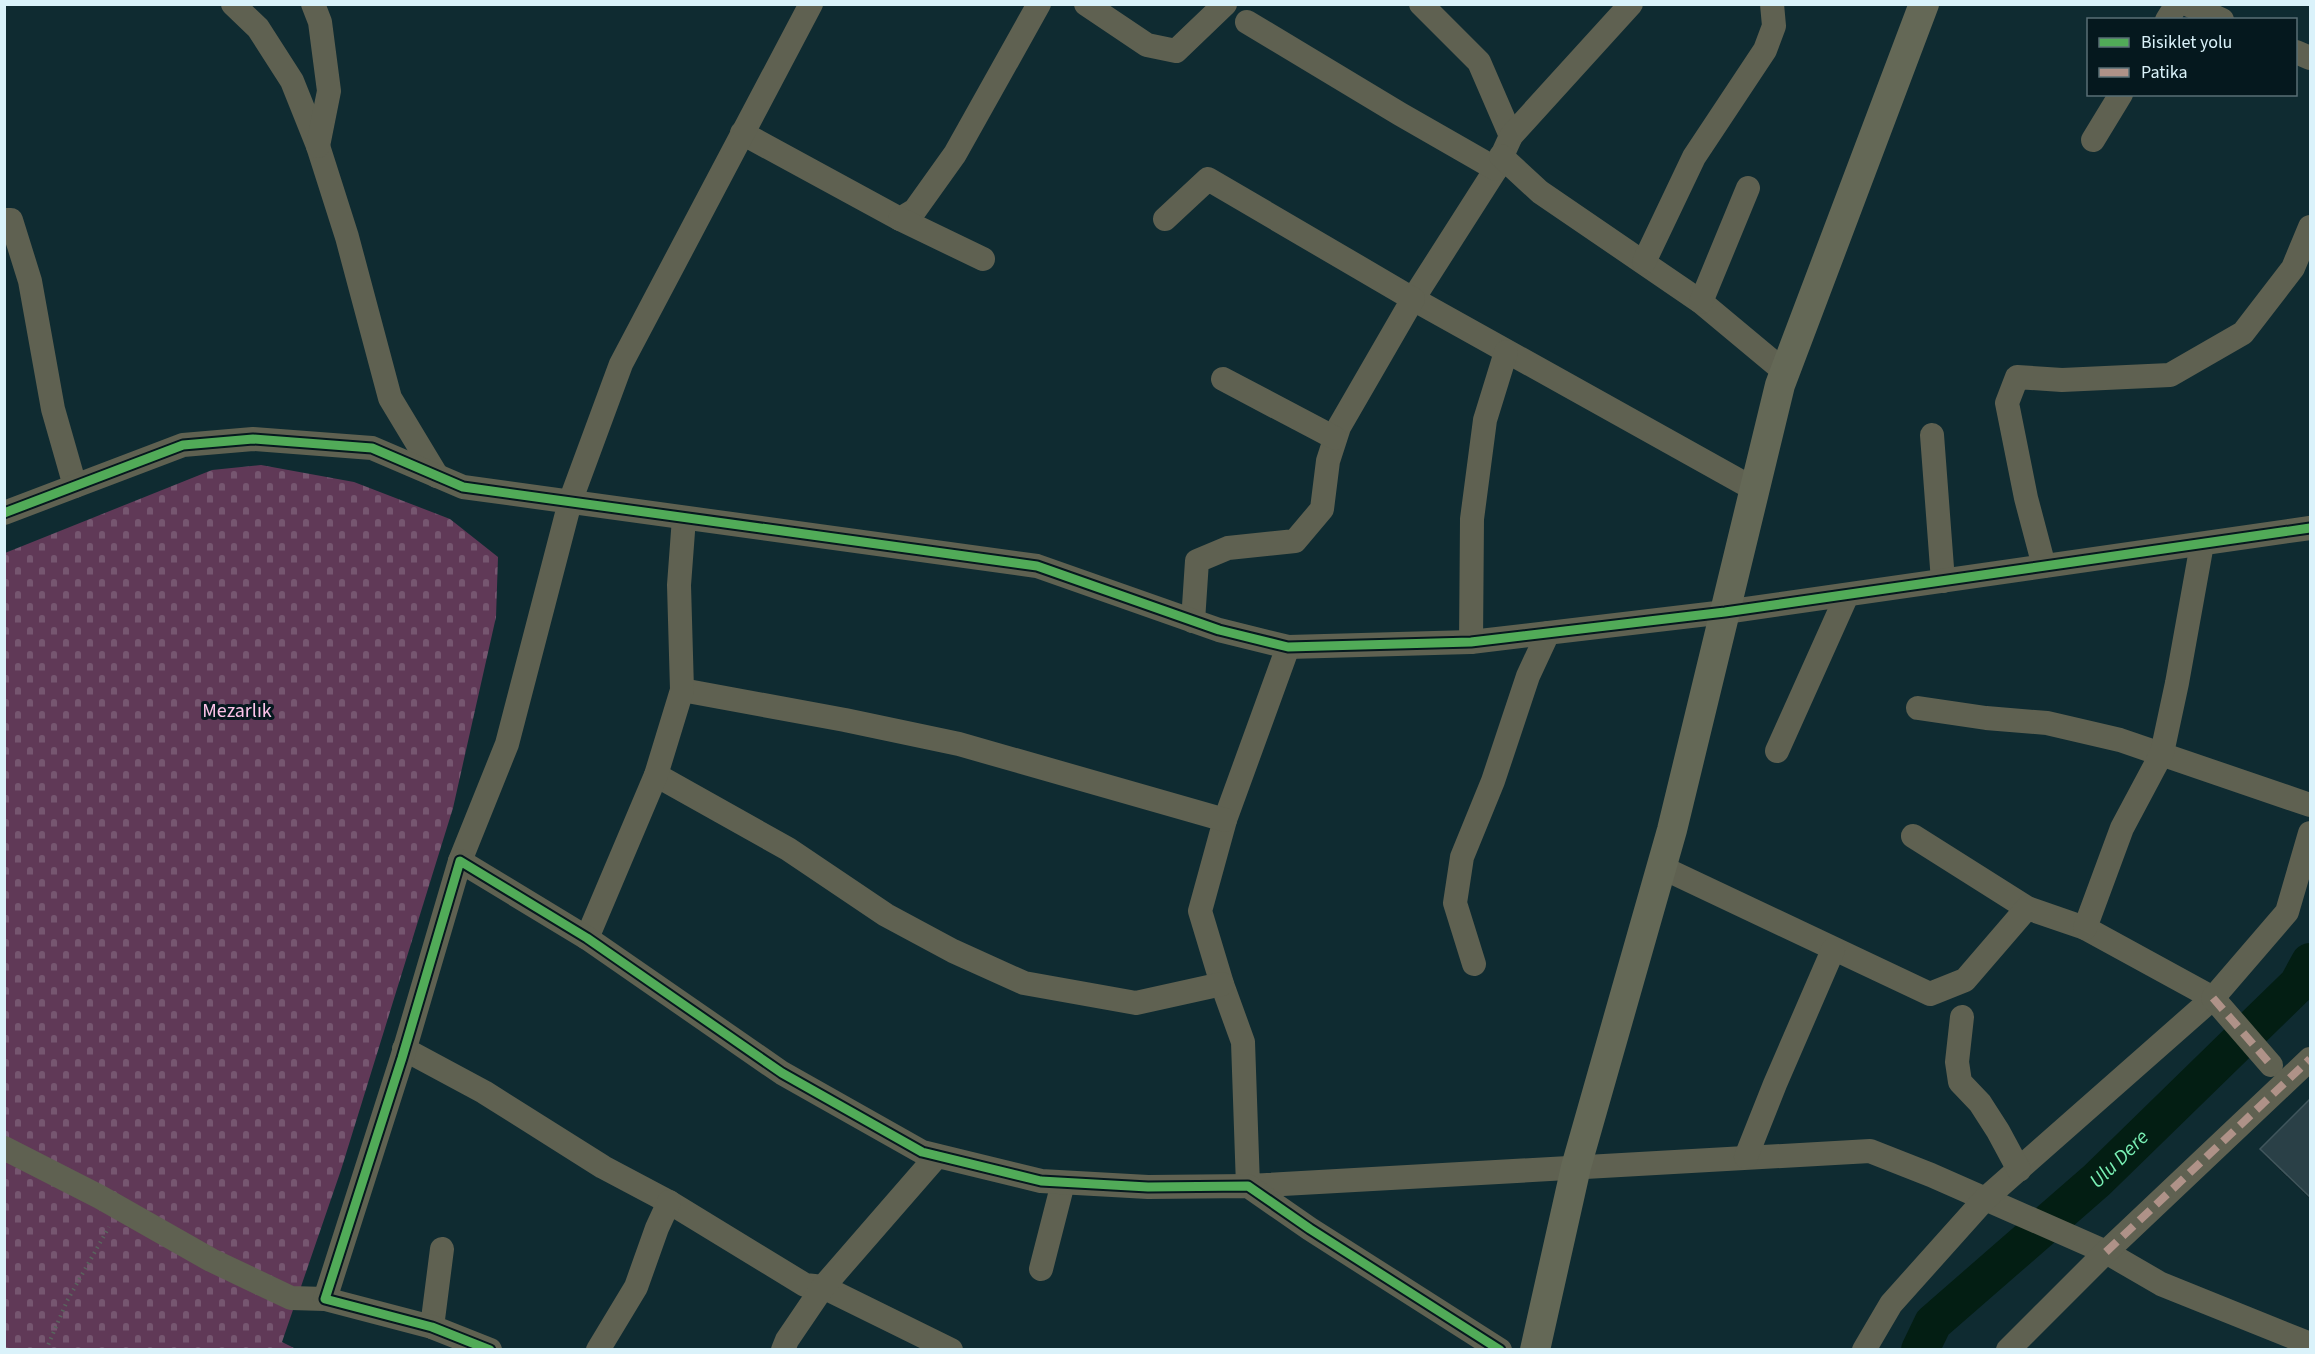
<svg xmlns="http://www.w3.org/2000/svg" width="2315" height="1354" font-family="'Source Sans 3',sans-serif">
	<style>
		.cemetery { fill: url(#cemetery-stones) }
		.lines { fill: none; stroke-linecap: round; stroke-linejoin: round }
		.river { stroke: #031e13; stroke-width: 38 }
		.building { fill: #294147; stroke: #41565c; stroke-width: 1.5; filter: url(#shadow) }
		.path { stroke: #5a635e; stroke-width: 4; stroke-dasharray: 1.5 4.5; stroke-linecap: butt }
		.minor { stroke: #5f6151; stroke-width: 24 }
		.major { stroke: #646856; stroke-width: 30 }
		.quiet { stroke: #af9288; stroke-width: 8; stroke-dasharray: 15 8; stroke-linecap: butt }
		.cycleway-casing { stroke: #05181e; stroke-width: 13 }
		.cycleway { stroke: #51ab58; stroke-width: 9 }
		.labels { text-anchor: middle; stroke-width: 6; stroke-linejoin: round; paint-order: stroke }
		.park-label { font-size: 20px; fill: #fdc3e9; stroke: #05181e }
		.water-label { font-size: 21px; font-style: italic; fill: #79efb4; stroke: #05181e }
	</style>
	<defs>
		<pattern id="cemetery-stones" width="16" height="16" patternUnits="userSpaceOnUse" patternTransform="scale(1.5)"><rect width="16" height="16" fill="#603957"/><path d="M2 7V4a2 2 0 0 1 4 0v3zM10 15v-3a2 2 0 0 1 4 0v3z" fill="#765670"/></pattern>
		<filter id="shadow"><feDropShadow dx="5.5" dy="5.5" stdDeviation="0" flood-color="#0009"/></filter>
	</defs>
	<rect width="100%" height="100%" fill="#0f2b31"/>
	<polygon class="cemetery" points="261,465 354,482 450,519 498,557 496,617 453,808 341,1170 282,1342 296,1349 5,1350 5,553 212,470"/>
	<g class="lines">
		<path class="river" id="s1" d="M1920,1350L1933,1323L2097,1180L2298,984L2310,962"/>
	</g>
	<polygon class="building" points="2310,1099 2310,1197 2260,1149"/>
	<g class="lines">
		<polyline class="path" points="46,1350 67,1301 109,1227"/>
		<g class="minor">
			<polyline points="233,4 258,28 292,81 318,146 347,237 390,398 437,476"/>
			<polyline points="313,4 320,22 329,91 318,146"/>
			<polyline points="1086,4 1147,45 1176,51 1225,4"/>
			<polyline points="1421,4 1479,62 1511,136"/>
			<polyline points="1631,4 1511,136 1496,169 1413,299 1754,489"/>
			<polyline points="2187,4 2222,20"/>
			<polyline points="2167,20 2177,4"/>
			<polyline points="1247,22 1400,114 1496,169"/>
			<polyline points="2296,52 2310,58"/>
			<polyline points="742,133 900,219 915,210 955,154 1039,4"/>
			<polyline points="2093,140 2121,94"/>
			<polyline points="1501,156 1540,192 1701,302 1785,372"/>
			<polyline points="900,219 983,259"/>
			<polyline points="1165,219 1208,179 1413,299 1339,427 1328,461 1322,509 1295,541 1228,548 1197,561 1193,621"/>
			<polyline points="4,220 11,220 30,281 53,409 75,486"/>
			<polyline points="1644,262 1694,157 1765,50 1774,26 1772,4"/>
			<polyline points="1701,302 1748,188"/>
			<polyline points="1223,379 1335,438"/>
			<polyline points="1932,435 1943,581"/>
			<polyline points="4,513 183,445 253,439 372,448 463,487 1037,566 1219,630 1288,647 1471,642 1725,612 2310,528"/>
			<polyline points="2044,566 2026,498 2007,403 2017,377 2062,380 2170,375 2243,333 2293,268 2310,227"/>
			<polyline points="1471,642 1472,519 1485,420 1506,352"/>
			<polyline points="1288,647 1225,820 1200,911 1222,984 1243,1042 1248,1186 1870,1151 1931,1175 2106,1252 2161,1284 2310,1344"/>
			<polyline points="682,690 845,720 959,744 1225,820"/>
			<polyline points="1918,708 1986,718 2047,723 2120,740 2310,805"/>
			<polyline points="1777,751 1847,595"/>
			<polyline points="656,775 788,849 886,915 953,951 1024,983 1136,1003 1222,984"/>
			<polyline points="1913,836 2027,908"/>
			<polyline points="460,861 507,744 570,502 621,364 811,4"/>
			<polyline points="1661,867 1930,994 1965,980 2027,908 2085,928 2213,998 1985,1199 1891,1304 1864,1350"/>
			<polyline points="2085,928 2122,828 2162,753 2177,683 2202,544"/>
			<polyline points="587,938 656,775 682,690 679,585 684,518"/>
			<polyline points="1474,964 1455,903 1462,857 1493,781 1528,676 1548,633"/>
			<polyline points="1962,1017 1957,1062 1960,1082 1980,1103 1998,1131 2019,1170"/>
			<polyline points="404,1049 484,1092 603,1167 669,1202 805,1285 823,1287 951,1350"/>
			<polyline points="2271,1065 2213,998 2287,912 2310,833"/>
			<polyline points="4,1148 100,1197 211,1260 291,1298 325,1299"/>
			<polyline points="1746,1157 1775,1084 1833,950"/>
			<polyline points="1041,1269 1063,1183"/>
			<polyline points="432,1327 442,1249"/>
			<polyline points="490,1350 432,1327 325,1299 402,1058 460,861 587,938 782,1073 922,1152 1041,1181 1148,1187 1248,1186 1310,1229 1500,1350"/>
			<polyline points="598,1350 636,1287 657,1228 669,1202"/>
			<polyline points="783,1350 787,1340 823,1287 937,1156"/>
			<polyline points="2008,1350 2106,1252 2310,1059"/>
		</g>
		<polyline class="major" points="1535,1350 1576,1167 1672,830 1780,385 1924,4"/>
		<g class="quiet">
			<polyline points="2213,998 2271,1065"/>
			<polyline points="2106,1252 2310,1059"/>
		</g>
		<g class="cycleway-casing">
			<g id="cycleway">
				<polyline points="4,513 183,445 253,439 372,448 463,487 1037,566 1219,630 1288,647 1471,642 1725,612 2310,528"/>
				<polyline points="490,1350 432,1327 325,1299 402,1058 460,861 587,938 782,1073 922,1152 1041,1181 1148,1187 1248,1186 1310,1229 1500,1350"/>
			</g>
		</g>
		<use href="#cycleway" class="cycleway"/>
	</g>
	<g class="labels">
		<g class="park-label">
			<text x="237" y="717">Mezarlık</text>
		</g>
		<g class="water-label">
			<text dy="7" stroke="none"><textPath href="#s1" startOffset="278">Ulu Dere</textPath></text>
		</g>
	</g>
	<rect width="2315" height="1354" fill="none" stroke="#daf2fa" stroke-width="12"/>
	<rect x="2087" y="18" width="210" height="78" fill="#05181e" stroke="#5a6f76" stroke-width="1.5"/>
	<rect x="2099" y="38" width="30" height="9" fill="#51ab58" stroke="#5a6f76" stroke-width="1.5"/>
	<text x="2141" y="48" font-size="18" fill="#daf2fa">Bisiklet yolu</text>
	<rect x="2099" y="68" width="30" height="9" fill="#af9288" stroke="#5a6f76" stroke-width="1.5"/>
	<text x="2141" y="78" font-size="18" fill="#daf2fa">Patika</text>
</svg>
